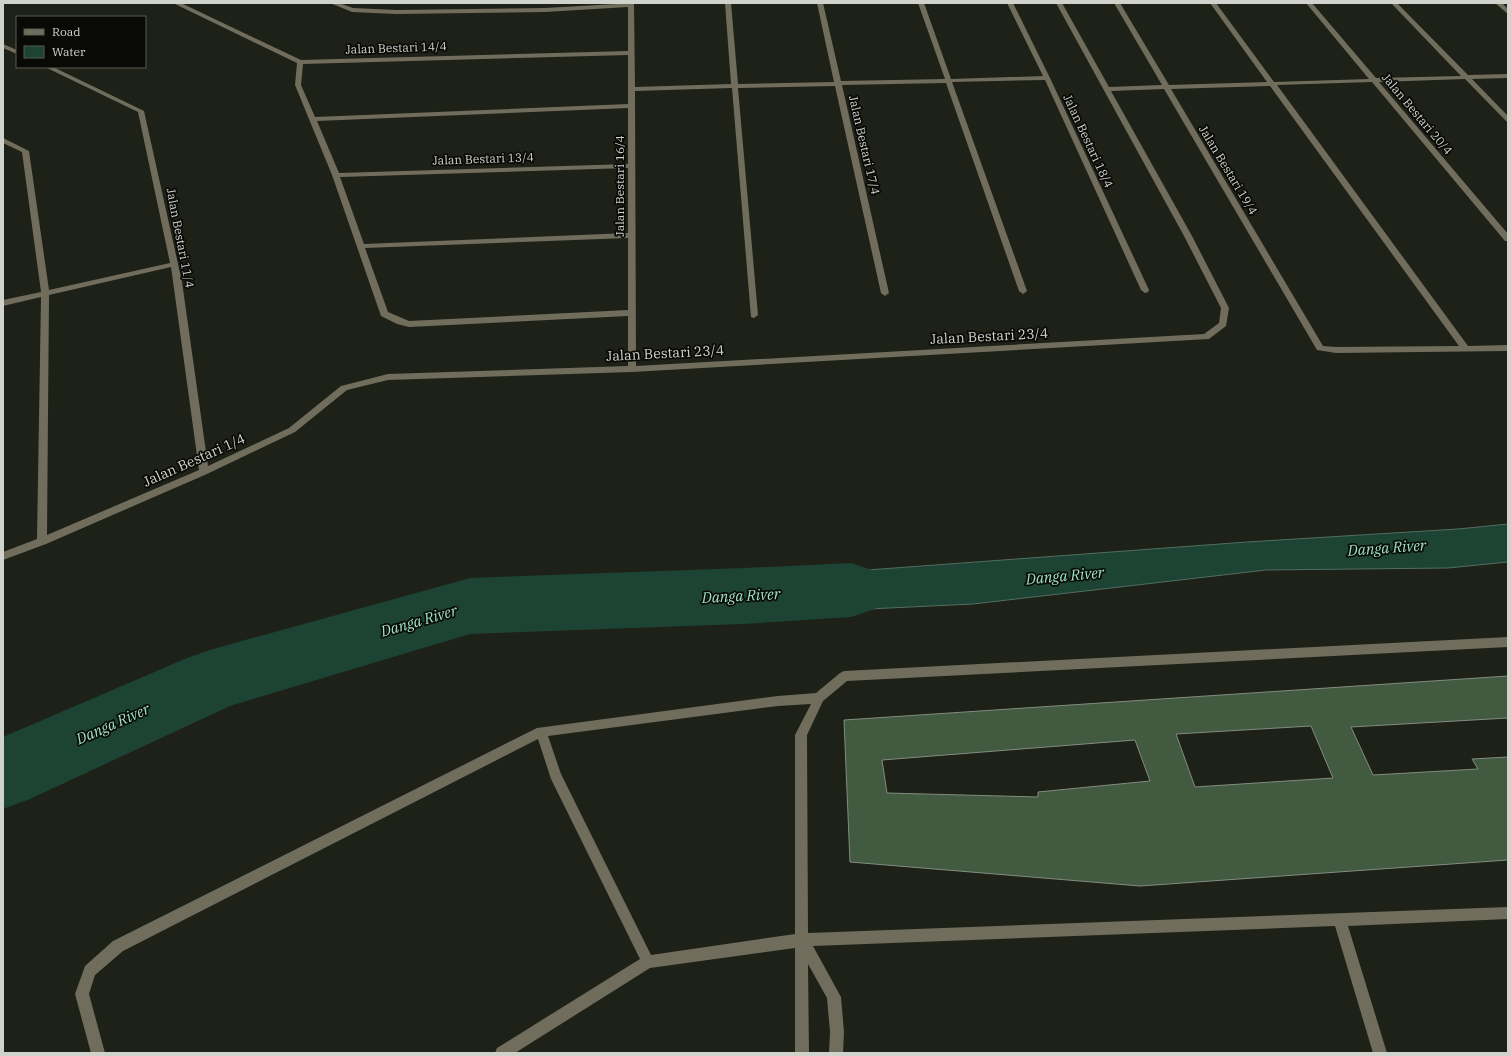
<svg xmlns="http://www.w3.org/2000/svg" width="1511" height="1056" font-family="'IBM Plex Serif',serif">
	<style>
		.water { fill: #1c4334; stroke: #526e62 }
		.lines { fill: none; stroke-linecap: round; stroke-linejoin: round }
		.river { fill: #1c4334; fill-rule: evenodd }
		.building { fill: #415a40; stroke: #838c82; fill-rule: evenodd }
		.minor { fill: #706d5d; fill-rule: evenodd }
		.labels { text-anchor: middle; stroke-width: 3.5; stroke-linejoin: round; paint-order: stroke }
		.far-street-label { font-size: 12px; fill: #d0d2cc; stroke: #090a06 }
		.street-label { font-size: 14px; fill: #d0d2cc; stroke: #090a06 }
		.water-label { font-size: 15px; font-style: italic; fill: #9de3c5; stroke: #090a06 }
	</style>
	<rect width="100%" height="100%" fill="#1e2117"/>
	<polygon class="water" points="1508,524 1508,562 1448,568 1266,570 973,604 763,614 759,578 1247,542 1458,529"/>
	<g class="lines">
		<polygon class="river" points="851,563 875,571 885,590 875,609 851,617 744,624 470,634 230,706 30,799 3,809 3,737 187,658 213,649 470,578 744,568"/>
	</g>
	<path class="building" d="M1508,676V718L1351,727L1373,775L1478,769L1472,759L1508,757V860L1140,886L850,862L844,720ZM1311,726L1333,778L1195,787L1176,734ZM1135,740L1150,781L1038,792V797L887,793L882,760Z"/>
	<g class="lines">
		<g class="minor">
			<path d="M173,3H181L301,60L628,51V7L545,12L396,14L352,12L330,3H339L353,8L396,10L545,8L634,3L635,87L731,84L725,3H731L738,84L834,82L817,3H823L841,81L945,79L918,3H924L951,79L1043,76L1007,3H1013L1050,78L1149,290L1148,292L1145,293L1141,290L1045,80L952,82L1027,291L1023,294L1019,291L946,83L842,85L889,293L885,296L881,293L835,86L738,88L758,315L754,318L751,317L732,88L635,91L636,366L1204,334L1219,323L1221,308L1184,236L1056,3H1062L1109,87L1162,85L1114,3H1120L1169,85L1267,82L1210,3H1216L1274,82L1369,79L1306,3H1312L1376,78L1461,76L1391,3H1397L1468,75L1508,74V78L1472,79L1508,116V122L1506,121L1465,79L1379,82L1508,234V241H1505L1372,82L1277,85L1468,346L1508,345V351L1336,353L1317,350L1164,89L1111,91L1192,236L1229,308L1226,326L1209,339L632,372L388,380L347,390L295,432L207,474L46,544L3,560V552L37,539L41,297L3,306V300L41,292L22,152L3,143V138L29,151L49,290L170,263L138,112L45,67H53L144,111L182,282L208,466L289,428L341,386L388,374L628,366V316L409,327L397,324L381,316L332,175L295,85L297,63ZM628,55V104L315,117L301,85L303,64ZM1270,86L1459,346L1336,347L1323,346L1171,89ZM628,108V164L339,173L317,121ZM628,168V233L364,244L340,177ZM628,238V310L409,321L388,312L365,248ZM171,267L199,470L47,535L49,295Z"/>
			<polygon points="1495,3 1502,3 1508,9 1508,14"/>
			<polygon points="3,44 17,50 17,54 3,48"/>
			<path d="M1508,637V647L847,681L823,701L807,735L808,933L1508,907V919L1348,926L1387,1053H1373L1335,926L813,946L841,997L844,1032L843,1053H829L830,1032L827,998L808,964L809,1053H795V948L650,968L515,1053H495L497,1048L640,959L551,779L538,739L123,951L95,975L89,994L105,1053H91L75,994L85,966L113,941L537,728L778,696L816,693L840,673L844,671ZM811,704L795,735V934L651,955L561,774L548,736L778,706Z"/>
		</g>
	</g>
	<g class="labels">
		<g class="far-street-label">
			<text transform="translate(396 48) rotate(-2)" y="4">Jalan Bestari 14/4</text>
			<text transform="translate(1417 114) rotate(50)" y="4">Jalan Bestari 20/4</text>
			<text transform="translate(1088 141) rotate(65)" y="4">Jalan Bestari 18/4</text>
			<text transform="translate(864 145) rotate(77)" y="4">Jalan Bestari 17/4</text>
			<text transform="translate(483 159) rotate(-2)" y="4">Jalan Bestari 13/4</text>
			<text transform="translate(1228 170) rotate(59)" y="4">Jalan Bestari 19/4</text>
			<text transform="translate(620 186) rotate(-90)" y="4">Jalan Bestari 16/4</text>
			<text transform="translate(180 238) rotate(79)" y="4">Jalan Bestari 11/4</text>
		</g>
		<g class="street-label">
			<text transform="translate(989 336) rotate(-3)" y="5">Jalan Bestari 23/4</text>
			<text transform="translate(665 353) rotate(-3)" y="5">Jalan Bestari 23/4</text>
			<text transform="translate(194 460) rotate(-24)" y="5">Jalan Bestari 1/4</text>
		</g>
		<g class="water-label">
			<text transform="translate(1387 548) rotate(-4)" y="5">Danga River</text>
			<text transform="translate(1065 576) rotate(-5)" y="5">Danga River</text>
			<text transform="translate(741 596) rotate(-3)" y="5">Danga River</text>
			<text transform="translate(419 621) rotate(-16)" y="5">Danga River</text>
			<text transform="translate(113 724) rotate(-24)" y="5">Danga River</text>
		</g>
	</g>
	<rect width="1511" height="1056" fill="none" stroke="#d0d2cc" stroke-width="8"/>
	<rect x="16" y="16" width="130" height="52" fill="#090a06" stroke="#595a55"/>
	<rect x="24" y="29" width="20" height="6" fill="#706d5d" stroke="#595a55"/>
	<text x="52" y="36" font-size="12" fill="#d0d2cc">Road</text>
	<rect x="24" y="46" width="20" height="12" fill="#1c4334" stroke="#595a55"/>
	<text x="52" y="56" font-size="12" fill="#d0d2cc">Water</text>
</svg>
